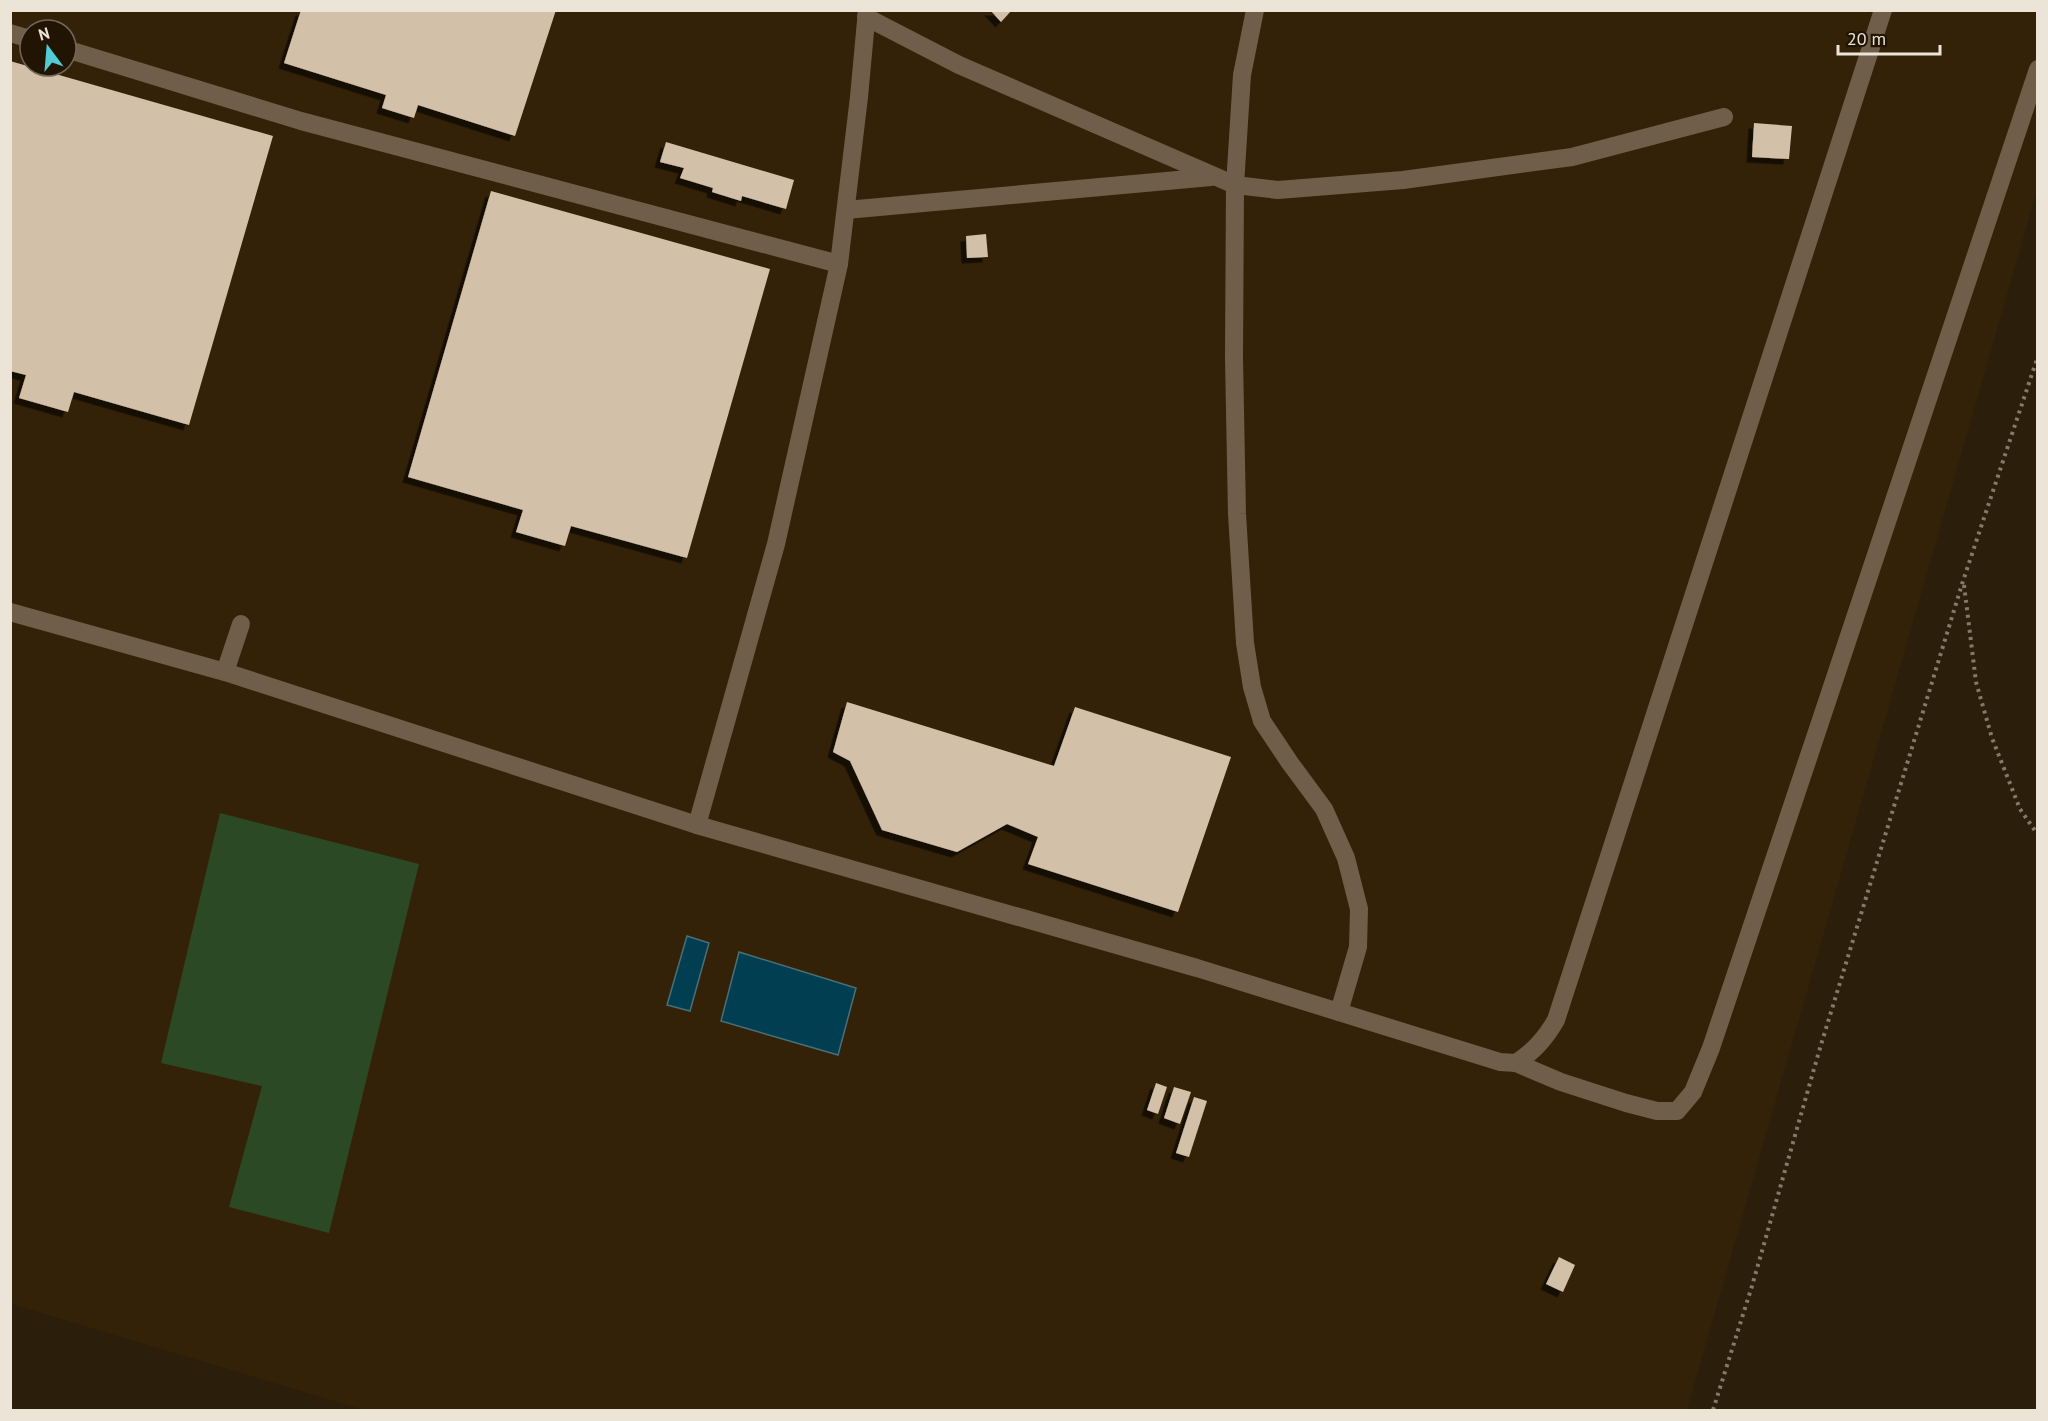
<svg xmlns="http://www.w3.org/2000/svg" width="2048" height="1421" font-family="'PT Sans',sans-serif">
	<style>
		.built { fill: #342208; fill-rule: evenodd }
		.green { fill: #2c4925 }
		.water { fill: #013e51; stroke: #48707a; stroke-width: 1.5 }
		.building { fill: #d2c0a9; filter: url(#shadow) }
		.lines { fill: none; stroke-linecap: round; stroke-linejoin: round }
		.path { stroke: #857a6a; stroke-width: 4; stroke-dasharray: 3 4.5; stroke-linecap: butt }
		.lane { stroke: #6f5f4a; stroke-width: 18 }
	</style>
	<defs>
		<filter id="shadow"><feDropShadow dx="-5.5" dy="5.5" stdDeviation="0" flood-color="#0009"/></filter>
	</defs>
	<rect width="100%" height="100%" fill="#2b1e0a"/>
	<path class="built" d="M10,11H2037V190L1687,1410H364L11,1304ZM30,30H66V66H30Z"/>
	<polygon class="green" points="220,813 419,864 329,1233 229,1207 262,1086 161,1063"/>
	<g class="water">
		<polygon points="687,936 709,943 690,1011 667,1005"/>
		<polygon points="739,952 856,988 838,1055 721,1021"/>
	</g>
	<g class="building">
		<polygon points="301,10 556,10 515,136 418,105 414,118 382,108 386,95 284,63"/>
		<polygon points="990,10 1012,10 1001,22"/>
		<polygon points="10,61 273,136 189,425 74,392 68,412 19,398 26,375 10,371"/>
		<polygon points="1754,123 1792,126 1789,159 1752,157"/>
		<polygon points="666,142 794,180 786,209 742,196 741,201 712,192 713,188 680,178 684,168 660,162"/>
		<polygon points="491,191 770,269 687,558 571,526 565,546 516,532 523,510 408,477"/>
		<polygon points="986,234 988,257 967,258 966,236"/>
		<polygon points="847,702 1054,766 1075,707 1231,757 1178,912 1028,864 1038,837 1007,824 957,852 882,830 850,761 833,752"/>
		<polygon points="1156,1083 1167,1087 1158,1114 1147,1110"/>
		<polygon points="1174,1087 1191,1092 1180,1124 1164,1118"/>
		<polygon points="1194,1097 1207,1101 1189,1157 1176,1153"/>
		<polygon points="1559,1257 1575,1265 1563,1292 1546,1284"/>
	</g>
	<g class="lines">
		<g class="path">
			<polyline points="1964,585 1976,682 1992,738 2020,809 2038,835"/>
			<polyline points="1713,1410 1752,1286 1820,1048 1963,581 2038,356"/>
		</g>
		<g class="lane">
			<polyline points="1255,10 1242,75 1235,185 1234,358 1237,514 1245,643 1252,687 1262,721 1290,763 1324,809 1346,858 1359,909 1358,947 1339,1012"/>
			<polyline points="866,17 959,65 1235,185 1278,190 1403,180 1572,157 1724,117"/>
			<polyline points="10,33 30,39"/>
			<polyline points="66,49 301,121 839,264"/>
			<path d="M846,210C967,198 1089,189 1211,177"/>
			<path d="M10,612L225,672L697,825L1197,968L1500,1062L1516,1063C1534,1051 1545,1039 1556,1020L1883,10"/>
			<polyline points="225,672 241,624"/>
			<polyline points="697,825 776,544 839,264 859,97 867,10"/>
			<path d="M1516,1063L1561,1082L1626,1103L1657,1111H1677L1693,1092L1711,1048C1821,722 1928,396 2038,69"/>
		</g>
	</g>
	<rect width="2048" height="1421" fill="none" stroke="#ede4d8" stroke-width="24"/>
	<g transform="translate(48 48) rotate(344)"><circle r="28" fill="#211403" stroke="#736758" stroke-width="1.5"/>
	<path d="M0-4.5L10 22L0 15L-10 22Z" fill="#51ccd5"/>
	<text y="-9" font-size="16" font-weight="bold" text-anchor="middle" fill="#ede4d8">N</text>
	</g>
	<path d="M1838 45v9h102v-9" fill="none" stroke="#ede4d8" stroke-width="3"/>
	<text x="1847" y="45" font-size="18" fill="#ede4d8" stroke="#211403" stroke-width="4.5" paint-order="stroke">20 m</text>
</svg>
